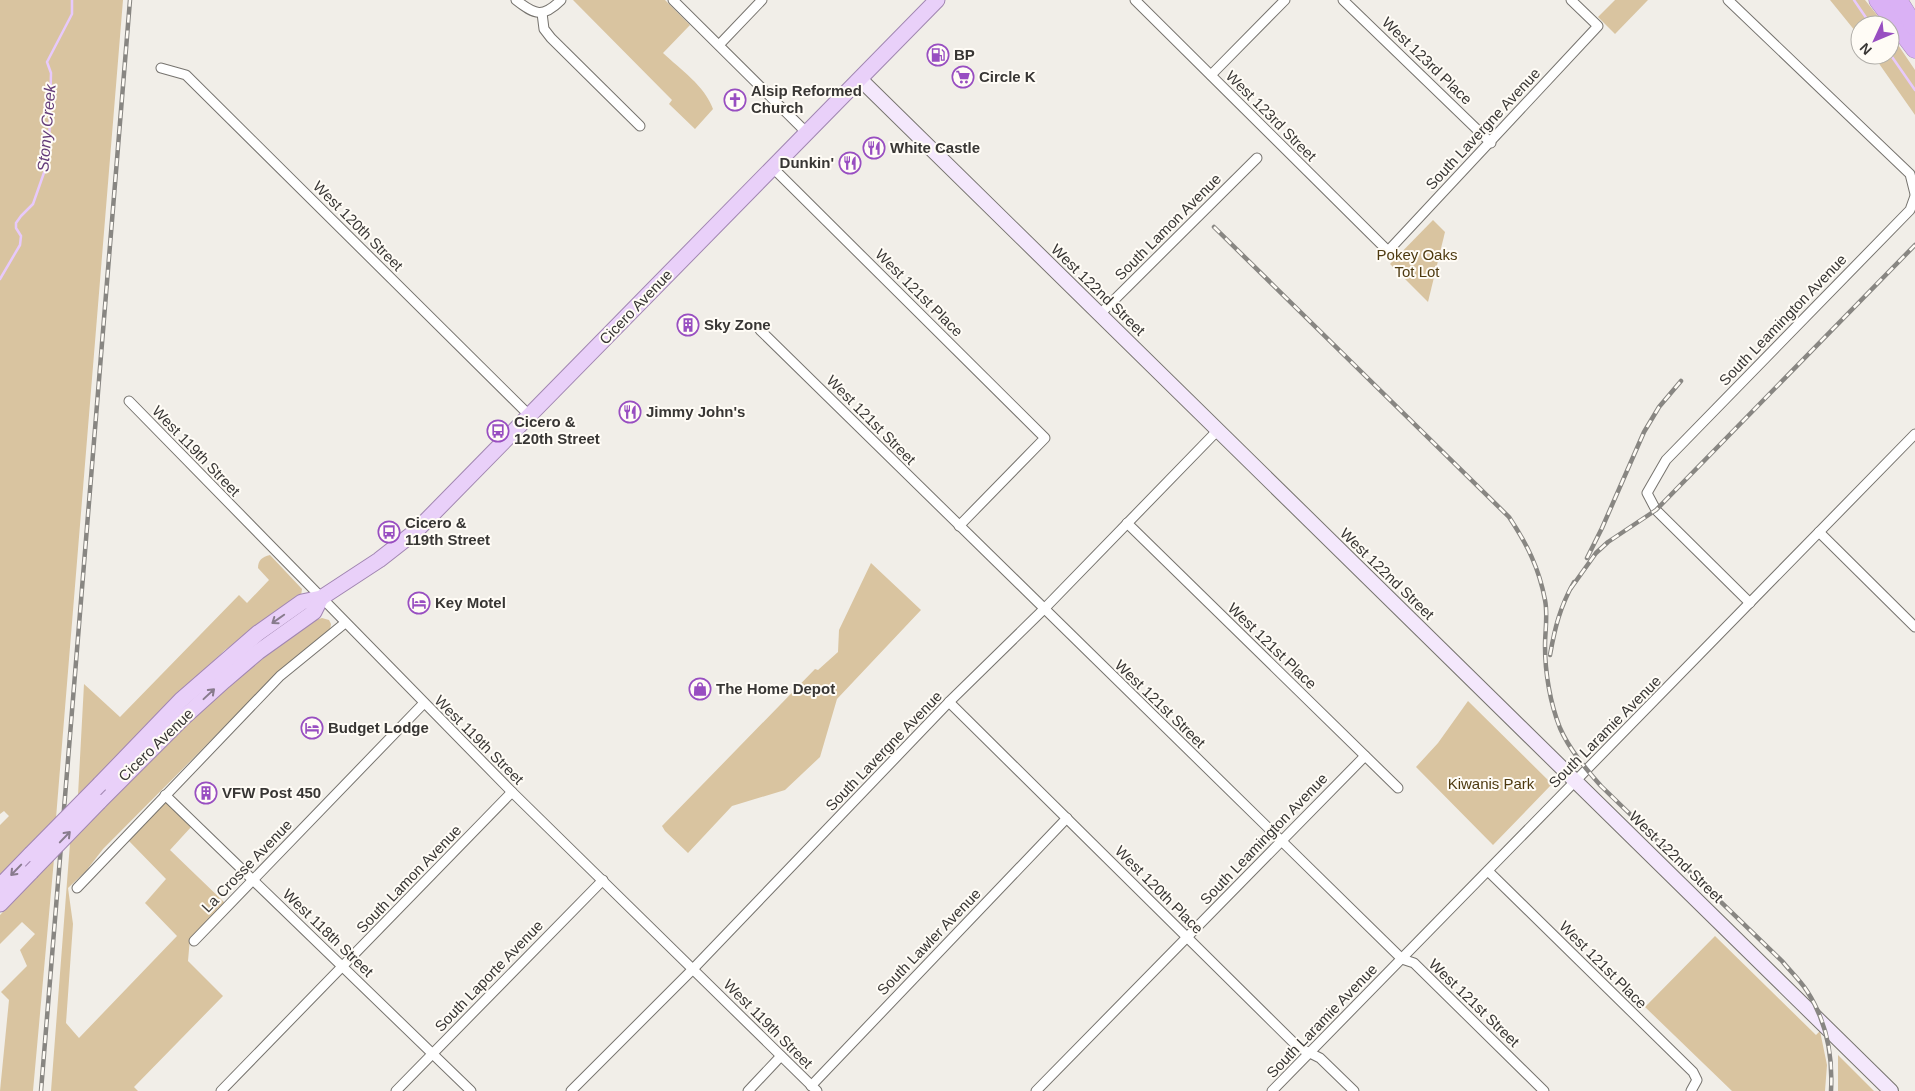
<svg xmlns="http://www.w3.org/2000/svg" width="1915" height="1091" font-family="Helvetica,sans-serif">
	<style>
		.green { fill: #d9c4a0 }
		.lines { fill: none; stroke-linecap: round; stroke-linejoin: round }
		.stream { stroke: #e7c9fb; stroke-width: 2.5 }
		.street-casing { stroke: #76736e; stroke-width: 11 }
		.secondary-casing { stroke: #76736e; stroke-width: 16 }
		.primary-casing { stroke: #a186b1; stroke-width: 17 }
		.highway-casing { stroke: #a186b1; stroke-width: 19 }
		.street { stroke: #fff; stroke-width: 9 }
		.secondary { stroke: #f4e8fc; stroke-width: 14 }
		.primary { stroke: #e9d0f9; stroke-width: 15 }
		.highway { stroke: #dab1f5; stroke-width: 18 }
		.rail-casing { stroke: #888682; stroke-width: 4.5 }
		.rail { stroke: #fffcf6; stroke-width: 2.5; stroke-dasharray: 8; stroke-linecap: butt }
		.primary-bridge-casing { stroke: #a186b1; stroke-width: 17; stroke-linecap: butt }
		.primary-bridge { stroke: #e9d0f9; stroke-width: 15 }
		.oneway { stroke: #887b8d }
		.labels { text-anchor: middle; stroke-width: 4; stroke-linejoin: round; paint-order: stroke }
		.poi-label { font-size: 15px; font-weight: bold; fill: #383634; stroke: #fffcf6; text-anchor: start }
		.street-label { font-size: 15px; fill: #383634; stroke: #fffcf6 }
		.park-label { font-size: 15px; fill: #4e3a10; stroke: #fffcf6 }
		.water-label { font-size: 16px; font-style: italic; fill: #643d7a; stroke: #fffcf6 }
	</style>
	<rect width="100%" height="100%" fill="#f1eee8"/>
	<g class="green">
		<polygon points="0,0 123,0 56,818 0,877 0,825 9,816 4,811 0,814"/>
		<path d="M573,0H665L690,25L663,53C680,69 705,86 713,109L695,129L669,104L672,100Z"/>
		<polygon points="1615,0 1648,0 1615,34 1598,17"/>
		<polygon points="1830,0 1865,0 1885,25 1860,25 1860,37"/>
		<polygon points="1890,33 1915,70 1915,115 1873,55 1890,55"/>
		<polygon points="1433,220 1445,232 1428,302 1390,264"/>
		<path d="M270,555L302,589L301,596L225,650L167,706L78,795L84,684L120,717L239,595L247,603L269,580L258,568C258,560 262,557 270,555Z"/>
		<polygon points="871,563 921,610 837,699 820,757 785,790 732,806 688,853 665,831 662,826 815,669 818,670 838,652 839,630"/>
		<polygon points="322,618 329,620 331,624 330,630 325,635 297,656 262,689 103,849 86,871 68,888 73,924 66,1023 79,1038 177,936 145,903 166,879 129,841 166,801 192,826 170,850 225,903 190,938 188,961 223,996 134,1087 138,1091 51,1091 70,843 165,744 236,680 267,655 316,620"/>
		<polygon points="1468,701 1552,784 1493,845 1416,767 1438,743"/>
		<polygon points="54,859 33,1091 0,1091 9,1000 1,992 27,966 20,950 35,934 22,922 0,944 0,915"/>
		<polygon points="1715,936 1816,1035 1820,1031 1827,1065 1825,1091 1732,1091 1645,1007"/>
		<polygon points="1838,1055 1874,1091 1838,1091"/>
	</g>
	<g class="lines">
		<g class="stream">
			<polyline points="1854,0 1871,25"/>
			<polyline points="1890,54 1915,90"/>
			<polyline points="0,279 20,245 21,236 16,228 16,223 21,216 33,204 46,167 49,149 51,73 47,62 72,14 72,0"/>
		</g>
		<g class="street-casing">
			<g id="street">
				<path d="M516,0C535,15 543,18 561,0"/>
				<polyline points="673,0 807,133"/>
				<polyline points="1135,0 1388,251 1598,26 1571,0"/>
				<polyline points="1343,0 1491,143"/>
				<polyline points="1728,0 1910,174 1915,194"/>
				<polyline points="542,13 544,29 551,38 640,126"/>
				<polyline points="719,45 762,0"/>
				<polyline points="161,68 186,75 530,416"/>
				<polyline points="1211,75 1285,0"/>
				<polyline points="773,168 1045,438 959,526"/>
				<polyline points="1099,315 1257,158"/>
				<polyline points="760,330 1402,959 1414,963 1544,1091"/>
				<polyline points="129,401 512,792 817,1091"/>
				<polyline points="1127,523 1398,788"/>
				<polyline points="1819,532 1915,627"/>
				<polyline points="1750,603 1656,510 1647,493 1666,460 1910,210 1915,196"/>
				<polyline points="949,702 1298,1047 1320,1058 1354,1091"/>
				<polyline points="165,795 471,1091"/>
				<polyline points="1488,871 1693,1072 1697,1080 1691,1091"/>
				<polyline points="77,888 280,676 345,623"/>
				<polyline points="194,941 424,703"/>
				<polyline points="811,1086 1067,818"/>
				<polyline points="221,1091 512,792"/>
				<polyline points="396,1091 603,880"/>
				<polyline points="571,1091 693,969 949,702 1044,609 1218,430"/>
				<polyline points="748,1091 781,1056"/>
				<polyline points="1036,1091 1365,756"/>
				<polyline points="1272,1091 1915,434"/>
			</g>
		</g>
		<g class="secondary-casing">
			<polyline id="secondary" points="860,79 1891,1091"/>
		</g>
		<g class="primary-casing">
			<g id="primary">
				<polyline points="100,784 181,700 258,633 302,602 321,598 379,560 416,531 937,0"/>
				<polyline points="99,802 182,719 224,681 258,652 314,612 321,598"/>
				<polyline points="0,886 31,854"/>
				<polyline points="0,904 31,872"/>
			</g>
		</g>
		<g class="highway-casing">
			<g id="highway">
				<polyline points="1878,0 1915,49"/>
				<polyline points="1898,0 1915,27"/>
			</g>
		</g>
		<use href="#street" class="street"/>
		<use href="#secondary" class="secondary"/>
		<use href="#primary" class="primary"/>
		<use href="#highway" class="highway"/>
		<g class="rail-casing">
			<g id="rail">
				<path d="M1214,227L1509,517C1527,544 1539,568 1545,600C1548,615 1545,631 1545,646C1545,672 1550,703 1560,728C1569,749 1586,769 1601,786L1782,961C1790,971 1800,980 1807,991C1827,1022 1833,1055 1831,1091"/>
				<polyline points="1587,558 1602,528 1644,432 1659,407 1681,381"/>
				<polyline points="1571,588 1596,553 1608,542 1656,510 1915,245"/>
				<path d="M1550,655C1555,627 1560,607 1574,582"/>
				<polyline points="41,1091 130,0"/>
			</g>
		</g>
		<use href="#rail" class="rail"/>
		<g class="primary-bridge-casing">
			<g id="primary-bridge">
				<polyline points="31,854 100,784"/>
				<polyline points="31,872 99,802"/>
			</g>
		</g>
		<use href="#primary-bridge" class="primary-bridge"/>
	</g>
	<defs><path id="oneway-shaft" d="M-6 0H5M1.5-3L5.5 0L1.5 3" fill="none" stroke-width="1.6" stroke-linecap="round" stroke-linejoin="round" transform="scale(1.25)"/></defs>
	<g class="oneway">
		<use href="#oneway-shaft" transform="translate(278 619) rotate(145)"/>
		<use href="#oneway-shaft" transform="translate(209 694) rotate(-43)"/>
		<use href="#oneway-shaft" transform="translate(65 837) rotate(-46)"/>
		<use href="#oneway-shaft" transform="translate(16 870) rotate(134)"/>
	</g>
	<defs>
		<g id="fuel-ring" transform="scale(1.125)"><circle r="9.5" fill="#fffcf6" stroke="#984ec1" stroke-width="1.5"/><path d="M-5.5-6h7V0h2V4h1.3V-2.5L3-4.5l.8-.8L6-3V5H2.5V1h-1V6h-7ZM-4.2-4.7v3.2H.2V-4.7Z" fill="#984ec1"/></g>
		<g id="supermarket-ring" transform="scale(1.125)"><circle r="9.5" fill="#fffcf6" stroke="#984ec1" stroke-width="1.5"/><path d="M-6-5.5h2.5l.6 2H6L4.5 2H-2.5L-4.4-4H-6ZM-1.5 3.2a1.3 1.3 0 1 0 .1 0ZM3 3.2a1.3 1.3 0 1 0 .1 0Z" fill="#984ec1"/></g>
		<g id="church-ring" transform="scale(1.125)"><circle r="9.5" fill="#fffcf6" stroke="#984ec1" stroke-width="1.5"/><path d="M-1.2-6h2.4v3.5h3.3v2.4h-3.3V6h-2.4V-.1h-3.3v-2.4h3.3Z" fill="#984ec1"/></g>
		<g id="restaurant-ring" transform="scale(1.125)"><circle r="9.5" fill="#fffcf6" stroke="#984ec1" stroke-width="1.5"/><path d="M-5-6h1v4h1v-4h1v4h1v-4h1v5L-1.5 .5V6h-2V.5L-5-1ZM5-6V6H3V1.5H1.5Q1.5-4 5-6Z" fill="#984ec1"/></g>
		<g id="building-ring" transform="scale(1.125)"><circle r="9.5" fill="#fffcf6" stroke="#984ec1" stroke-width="1.5"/><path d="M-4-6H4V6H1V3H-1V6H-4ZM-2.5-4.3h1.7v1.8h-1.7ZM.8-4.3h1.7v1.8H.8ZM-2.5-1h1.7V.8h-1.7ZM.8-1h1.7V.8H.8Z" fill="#984ec1"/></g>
		<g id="bus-ring" transform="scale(1.125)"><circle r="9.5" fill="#fffcf6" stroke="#984ec1" stroke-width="1.5"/><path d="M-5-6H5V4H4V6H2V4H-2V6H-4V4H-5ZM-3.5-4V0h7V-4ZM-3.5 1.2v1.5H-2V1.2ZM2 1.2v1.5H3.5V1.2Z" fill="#984ec1"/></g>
		<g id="hotel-ring" transform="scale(1.125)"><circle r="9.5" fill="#fffcf6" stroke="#984ec1" stroke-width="1.5"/><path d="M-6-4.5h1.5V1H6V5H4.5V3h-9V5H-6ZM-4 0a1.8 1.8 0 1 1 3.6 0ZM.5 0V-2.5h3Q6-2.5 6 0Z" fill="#984ec1"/></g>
		<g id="shop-ring" transform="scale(1.125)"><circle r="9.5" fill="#fffcf6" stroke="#984ec1" stroke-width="1.5"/><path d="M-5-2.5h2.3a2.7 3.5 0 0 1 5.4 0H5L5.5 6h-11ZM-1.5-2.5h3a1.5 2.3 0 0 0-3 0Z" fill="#984ec1"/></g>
	</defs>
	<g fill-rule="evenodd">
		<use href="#fuel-ring" x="938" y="55"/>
		<use href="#supermarket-ring" x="963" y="77"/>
		<use href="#church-ring" x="735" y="100"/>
		<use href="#restaurant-ring" x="874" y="148"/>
		<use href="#restaurant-ring" x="850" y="163"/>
		<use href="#building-ring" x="688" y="325"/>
		<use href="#restaurant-ring" x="630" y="412"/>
		<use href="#bus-ring" x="498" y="431"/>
		<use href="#bus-ring" x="389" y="532"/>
		<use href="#hotel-ring" x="419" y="603"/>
		<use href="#shop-ring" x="700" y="689"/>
		<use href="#hotel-ring" x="312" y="728"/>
		<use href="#building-ring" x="206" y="793"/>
	</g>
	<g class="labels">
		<g class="poi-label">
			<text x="954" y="60">BP</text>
			<text x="979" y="82">Circle K</text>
			<text x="751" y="96">Alsip Reformed<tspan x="751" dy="17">Church</tspan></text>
			<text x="890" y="153">White Castle</text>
			<text x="834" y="168" text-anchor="end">Dunkin'</text>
			<text x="704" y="330">Sky Zone</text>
			<text x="646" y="417">Jimmy John's</text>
			<text x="514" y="427">Cicero &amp;<tspan x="514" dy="17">120th Street</tspan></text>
			<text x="405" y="528">Cicero &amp;<tspan x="405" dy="17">119th Street</tspan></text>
			<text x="435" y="608">Key Motel</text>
			<text x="716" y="694">The Home Depot</text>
			<text x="328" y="733">Budget Lodge</text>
			<text x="222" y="798">VFW Post 450</text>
		</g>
		<g class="street-label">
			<text transform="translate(1427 61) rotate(44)" y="5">West 123rd Place</text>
			<text transform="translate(1271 116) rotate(45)" y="5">West 123rd Street</text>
			<text transform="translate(1483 129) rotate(-47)" y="5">South Lavergne Avenue</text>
			<text transform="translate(358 226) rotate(45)" y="5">West 120th Street</text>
			<text transform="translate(1168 227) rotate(-45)" y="5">South Lamon Avenue</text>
			<text transform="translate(1098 290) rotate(44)" y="5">West 122nd Street</text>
			<text transform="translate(919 293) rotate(45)" y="5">West 121st Place</text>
			<text transform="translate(636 307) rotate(-46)" y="5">Cicero Avenue</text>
			<text transform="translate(1783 320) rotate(-46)" y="5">South Leamington Avenue</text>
			<text transform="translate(871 420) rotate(45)" y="5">West 121st Street</text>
			<text transform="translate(196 451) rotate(46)" y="5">West 119th Street</text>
			<text transform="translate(1387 574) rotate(44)" y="5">West 122nd Street</text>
			<text transform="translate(1272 646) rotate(44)" y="5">West 121st Place</text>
			<text transform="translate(1160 704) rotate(44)" y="5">West 121st Street</text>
			<text transform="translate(1605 732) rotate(-45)" y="5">South Laramie Avenue</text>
			<text transform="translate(479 740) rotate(45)" y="5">West 119th Street</text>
			<text transform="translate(156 745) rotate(-44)" y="5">Cicero Avenue</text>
			<text transform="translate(884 751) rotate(-46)" y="5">South Lavergne Avenue</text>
			<text transform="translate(1264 839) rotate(-46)" y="5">South Leamington Avenue</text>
			<text transform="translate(1676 857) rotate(44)" y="5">West 122nd Street</text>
			<text transform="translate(247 866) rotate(-46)" y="5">La Crosse Avenue</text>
			<text transform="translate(409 879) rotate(-46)" y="5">South Lamon Avenue</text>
			<text transform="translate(1159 890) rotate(45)" y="5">West 120th Place</text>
			<text transform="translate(328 933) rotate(44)" y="5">West 118th Street</text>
			<text transform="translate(929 942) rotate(-46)" y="5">South Lawler Avenue</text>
			<text transform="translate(1603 965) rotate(45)" y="5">West 121st Place</text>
			<text transform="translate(489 976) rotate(-46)" y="5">South Laporte Avenue</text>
			<text transform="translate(1474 1003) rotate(44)" y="5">West 121st Street</text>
			<text transform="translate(1322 1021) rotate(-46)" y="5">South Laramie Avenue</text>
			<text transform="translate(768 1024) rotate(45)" y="5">West 119th Street</text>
		</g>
		<g class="park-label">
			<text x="1417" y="260">Pokey Oaks<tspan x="1417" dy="17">Tot Lot</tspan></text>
			<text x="1491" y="789">Kiwanis Park</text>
		</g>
		<g class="water-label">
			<text transform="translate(46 128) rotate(-85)" y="6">Stony Creek</text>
		</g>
	</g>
	<g transform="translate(1875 40) rotate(226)"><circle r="24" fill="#fffcf6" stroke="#afada8"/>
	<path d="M0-4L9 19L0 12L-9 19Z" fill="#984ec1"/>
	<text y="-8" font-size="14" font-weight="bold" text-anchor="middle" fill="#383634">N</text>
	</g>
</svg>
